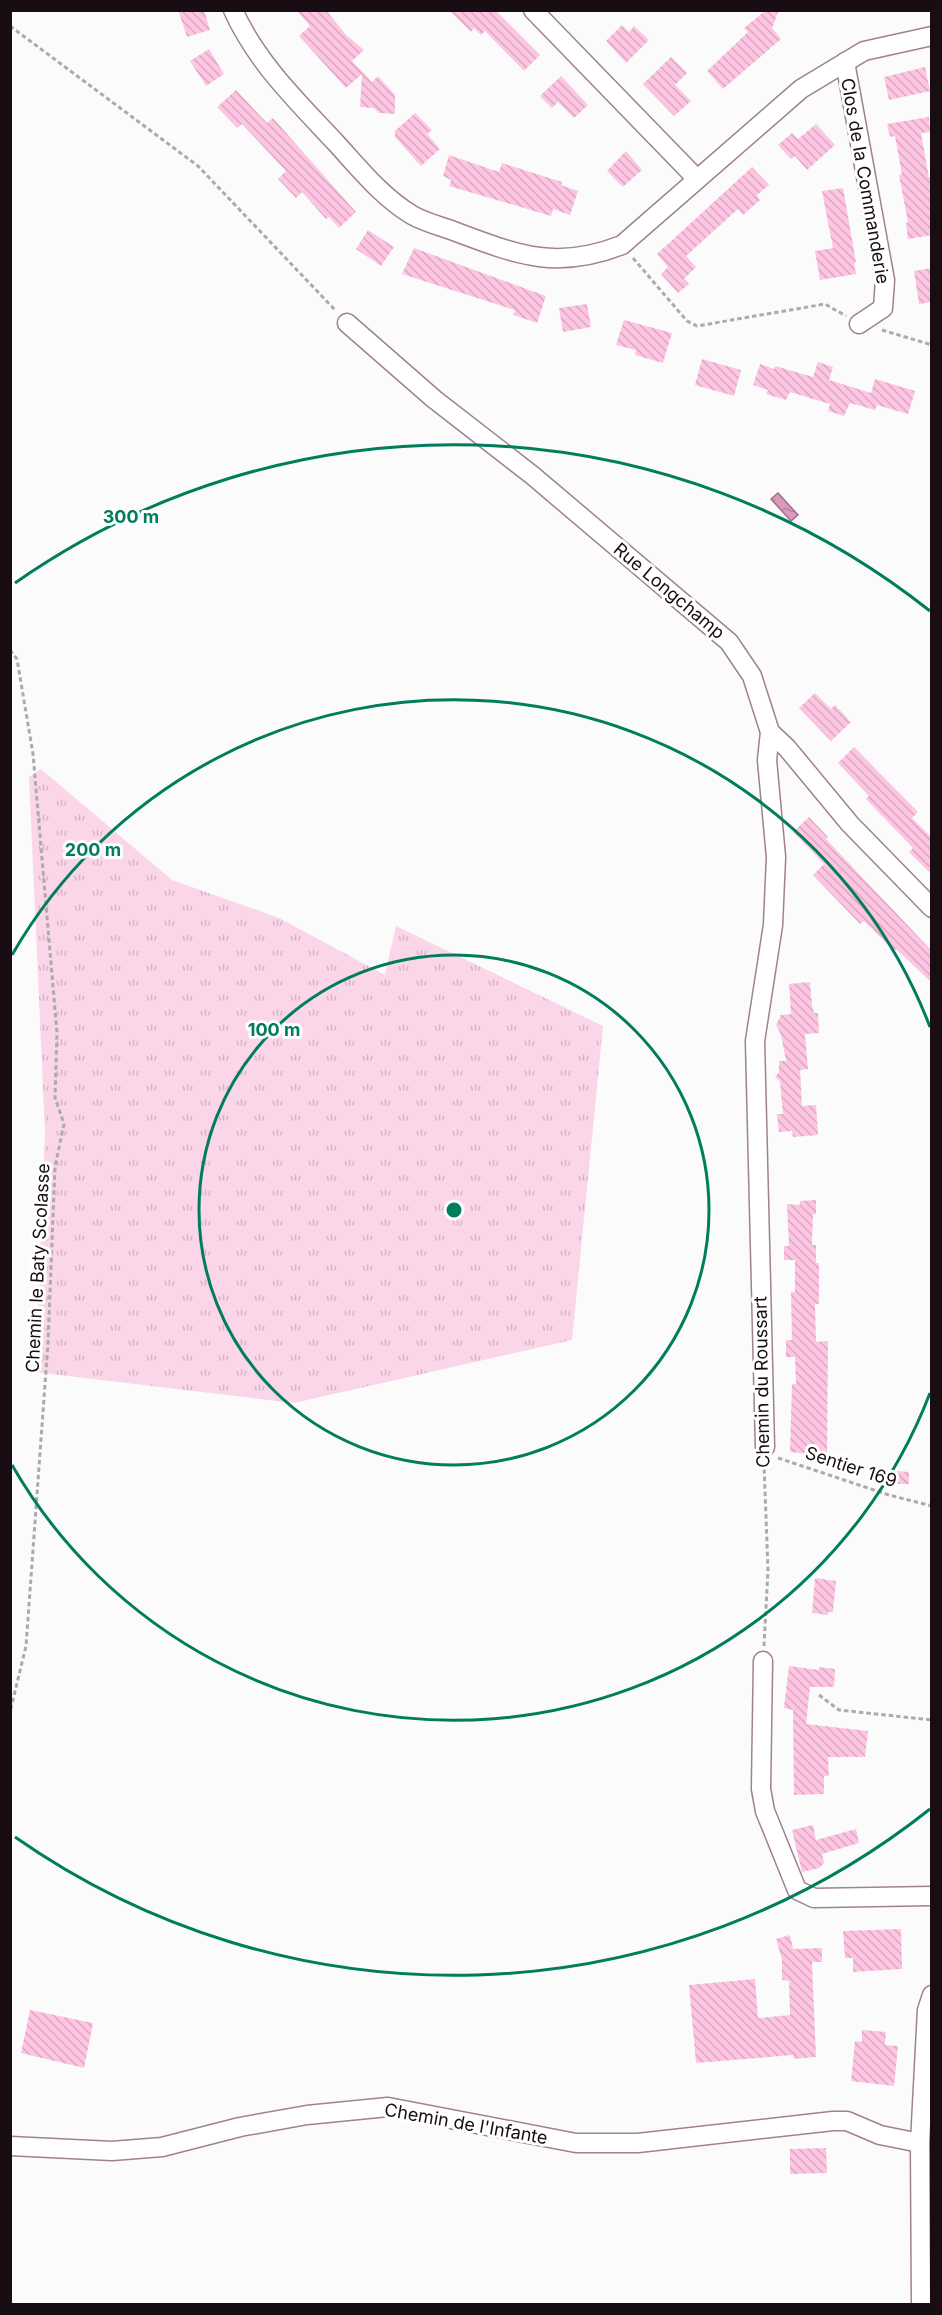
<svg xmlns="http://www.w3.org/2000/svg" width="942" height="2315" font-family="Inter,sans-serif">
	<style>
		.grass { fill: url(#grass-tufts) }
		.water { fill: url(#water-ripples); stroke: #a06f89; stroke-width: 1.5 }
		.building { fill: url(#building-back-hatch) }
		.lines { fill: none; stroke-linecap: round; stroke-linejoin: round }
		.minor-casing { stroke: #a08191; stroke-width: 21 }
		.path { stroke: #adaaac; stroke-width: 3; stroke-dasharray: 4.5 3; stroke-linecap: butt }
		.minor { stroke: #fff; stroke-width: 18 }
		.ring { fill: none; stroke: #007d5c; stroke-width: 3 }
		.labels { text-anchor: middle; stroke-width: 6; stroke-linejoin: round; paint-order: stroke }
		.street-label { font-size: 18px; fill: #180d13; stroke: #fff }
		.centre { fill: #007d5c; stroke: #fff; stroke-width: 3 }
		.ring-label { font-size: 18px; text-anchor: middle; font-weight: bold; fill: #007d5c; stroke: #fff; stroke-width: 6; stroke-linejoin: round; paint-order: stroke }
	</style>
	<defs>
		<pattern id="grass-tufts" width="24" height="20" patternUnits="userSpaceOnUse" patternTransform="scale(1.5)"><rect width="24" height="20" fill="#fbd5e8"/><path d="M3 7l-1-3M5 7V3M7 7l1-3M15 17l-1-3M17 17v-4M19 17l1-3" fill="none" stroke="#d6b6c6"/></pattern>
		<pattern id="water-ripples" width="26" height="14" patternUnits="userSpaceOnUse" patternTransform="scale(1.5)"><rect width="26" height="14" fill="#db99bc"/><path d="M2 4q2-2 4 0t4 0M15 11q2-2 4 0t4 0" fill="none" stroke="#bb83a1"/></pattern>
		<pattern id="building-back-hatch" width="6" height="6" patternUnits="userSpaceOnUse" patternTransform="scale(1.5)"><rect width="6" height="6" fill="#fdc5e2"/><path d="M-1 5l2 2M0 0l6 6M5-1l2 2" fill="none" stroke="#d8a8c1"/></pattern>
	</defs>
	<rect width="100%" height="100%" fill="#fbfbfb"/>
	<polygon class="grass" points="41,769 172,880 279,918 385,975 396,926 603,1026 572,1340 294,1403 35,1372 45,1133 29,777"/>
	<polygon class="water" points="778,493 798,515 791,521 771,499"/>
	<g class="building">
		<polygon points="178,10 204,10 210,30 187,37"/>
		<polygon points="296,10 326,10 346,35 364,50 352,61 372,82 378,76 395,95 395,114 379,113 374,108 360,107 362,74 346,88 299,36 310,26"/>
		<polygon points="449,10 495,10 540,55 524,71 485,31 481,35 474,28 471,32"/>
		<polygon points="766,10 779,10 772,28 781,39 723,89 707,71 748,32 744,28"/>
		<polygon points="622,25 629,32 634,26 649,40 626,63 606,41"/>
		<polygon points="209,49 224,74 206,86 190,61"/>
		<polygon points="671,57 687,73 675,85 691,101 674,116 643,84"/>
		<polygon points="925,67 930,91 889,100 884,77"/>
		<polygon points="561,76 588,105 574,118 558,102 552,108 540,96"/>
		<polygon points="236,90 267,123 273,118 356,212 339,228 329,217 326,219 302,192 296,198 278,179 286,171 242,124 237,128 217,107"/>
		<polygon points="415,113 432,130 427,134 440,149 421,166 395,137 395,131"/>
		<polygon points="929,117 930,132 921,133 929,178 932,177 932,235 908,239 906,223 908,222 899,175 902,174 895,136 890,137 887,124"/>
		<polygon points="816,124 835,145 807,170 795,156 791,159 778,145 792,133 798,139"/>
		<polygon points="626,151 642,170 623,187 607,171"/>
		<polygon points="449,155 499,172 502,163 562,182 561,185 578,191 570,215 553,209 551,216 449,186 451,180 443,176"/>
		<polygon points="752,167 769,185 757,195 760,200 743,215 738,209 686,256 696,267 684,279 689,284 678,293 661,274 668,267 657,254"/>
		<polygon points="843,188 856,262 854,263 856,274 820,280 815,251 833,248 822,191"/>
		<polygon points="368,230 394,247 381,266 356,249"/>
		<polygon points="414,248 546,296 537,323 513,315 515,310 402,274"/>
		<polygon points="932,268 932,302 919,304 914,271"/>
		<polygon points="587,304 591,327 563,332 559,308"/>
		<polygon points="624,320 672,333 663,363 635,355 636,350 616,345"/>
		<polygon points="702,359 741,370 734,396 695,385"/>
		<polygon points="818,362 833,367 829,380 871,393 875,379 915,391 908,414 877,405 875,410 850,403 844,416 828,411 830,404 790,392 786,400 766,394 768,390 753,385 760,364 774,369 775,366 813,377"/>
		<polygon points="815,693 831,709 835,705 851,722 831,741 799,708"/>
		<polygon points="854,747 918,812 912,818 932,838 932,875 909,852 913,848 866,799 869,796 838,763"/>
		<polygon points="809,817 828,837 826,839 932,951 932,983 896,949 894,951 864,921 860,924 813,875 824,864 793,832"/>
		<polygon points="810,982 812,1006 814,1013 818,1013 819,1033 805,1034 808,1069 800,1070 802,1106 816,1105 818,1135 793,1137 792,1131 779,1132 777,1114 783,1114 780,1081 775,1077 779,1072 779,1061 786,1061 781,1035 776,1025 781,1015 791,1014 789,984"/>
		<polygon points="816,1200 816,1214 813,1214 812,1245 816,1245 816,1263 819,1263 819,1304 815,1304 816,1342 828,1341 827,1457 811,1458 811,1454 790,1452 792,1384 796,1384 795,1357 786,1357 786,1340 792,1340 791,1292 795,1292 795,1260 784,1260 784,1246 789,1246 787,1204 800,1205 800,1201"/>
		<polygon points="895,1471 909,1472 909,1484 894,1484"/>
		<polygon points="815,1578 836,1581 833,1612 828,1612 828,1615 812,1613"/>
		<polygon points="789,1666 819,1670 819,1667 835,1669 834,1687 810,1687 806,1724 868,1731 865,1757 828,1757 829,1776 824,1776 824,1794 794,1795 793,1710 784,1708"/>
		<polygon points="813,1825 816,1840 856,1829 859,1843 822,1854 824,1863 819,1868 802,1872 792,1830"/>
		<polygon points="901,1929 902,1969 853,1972 853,1958 845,1958 843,1931"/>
		<polygon points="790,1935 793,1949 822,1948 822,1962 812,1962 816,2057 794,2059 793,2055 696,2063 689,1985 755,1979 758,2018 790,2015 789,1981 782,1980 782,1960 776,1939"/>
		<polygon points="30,2010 93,2023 84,2068 21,2053"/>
		<polygon points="862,2030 886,2032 885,2045 898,2046 894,2086 851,2081 855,2041 862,2042"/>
		<polygon points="826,2148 827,2173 790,2174 790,2149"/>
	</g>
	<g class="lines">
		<g class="minor-casing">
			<g id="minor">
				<path d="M233,10C257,63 297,101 336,143C359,168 382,197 412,215C426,223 444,227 459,233C520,256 558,270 622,245L801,89L864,51L932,36"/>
				<polyline points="533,10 697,179"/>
				<polyline points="845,62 885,280 883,308 859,324"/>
				<polyline points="347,323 434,399 532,475 729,642 752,676 770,732 787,748 850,824 932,908"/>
				<polyline points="765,1447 755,1041 773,925 776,857 767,760 770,732"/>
				<polyline points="763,1661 761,1789 765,1811 797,1890 814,1898 932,1896"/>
				<polyline points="10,2146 112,2151 162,2147 240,2127 307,2115 388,2107 576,2143 638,2143 833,2121 847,2121 880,2135 920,2143"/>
				<polyline points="921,2304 920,2143 927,2010 932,1995"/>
			</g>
		</g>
		<g class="path">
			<polyline points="10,26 198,166 336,311"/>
			<polyline points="633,258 687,321 697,326 825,304 846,316"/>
			<polyline points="882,330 932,345"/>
			<polyline points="10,650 17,659 33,754 57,1033 55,1098 64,1124 55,1167 48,1343 26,1646 10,1712"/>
			<polyline points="778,1458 889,1495 932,1506"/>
			<polyline points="764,1646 768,1570 764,1464"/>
			<polyline points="819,1695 839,1710 932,1720"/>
		</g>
		<use href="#minor" class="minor"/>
	</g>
	<g class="ring">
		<circle cx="454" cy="1210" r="255"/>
		<path d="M930 1393A510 510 0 0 1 12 1465M12 955A510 510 0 0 1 930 1027"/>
		<path d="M930 1809A765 765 0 0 1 15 1837M15 583A765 765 0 0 1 930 611"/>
	</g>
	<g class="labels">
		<g class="street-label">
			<text transform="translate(865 181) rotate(80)" y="6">Clos de la Commanderie</text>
			<text transform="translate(669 591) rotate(40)" y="6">Rue Longchamp</text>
			<text transform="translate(38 1268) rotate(-87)" y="6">Chemin le Baty Scolasse</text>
			<text transform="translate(762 1382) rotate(-91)" y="6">Chemin du Roussart</text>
			<text transform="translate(851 1467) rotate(18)" y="6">Sentier 169</text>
			<text transform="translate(466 2124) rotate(10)" y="6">Chemin de l'Infante</text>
		</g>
	</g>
	<circle cx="454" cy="1210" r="9" class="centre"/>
	<g class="ring-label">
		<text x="131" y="523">300 m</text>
		<text x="93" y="856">200 m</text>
		<text x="274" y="1036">100 m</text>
	</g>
	<rect width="942" height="2315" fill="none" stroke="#180d13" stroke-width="24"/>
</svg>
